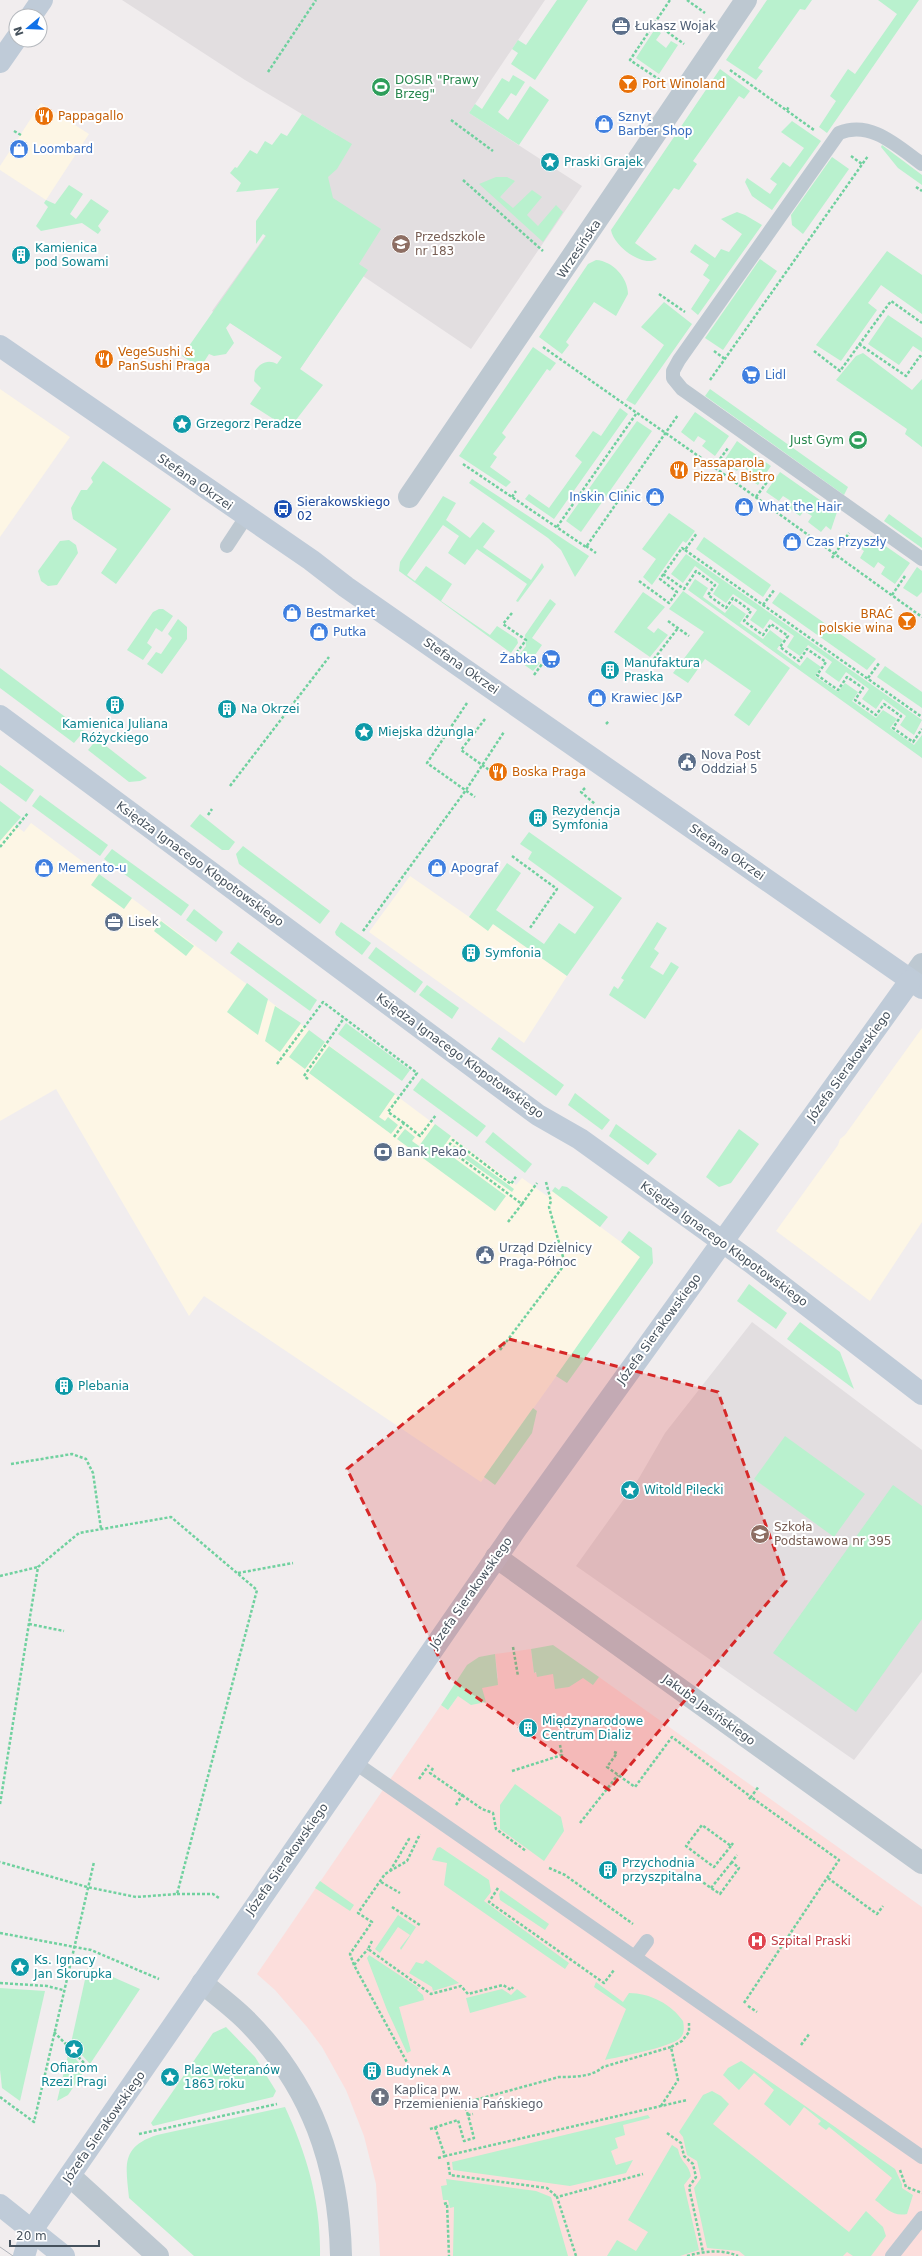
<svg xmlns="http://www.w3.org/2000/svg" width="922" height="2256" font-family="'DejaVu Sans',sans-serif">
	<style>
		.commercial { fill: #fdf6e5 }
		.education { fill: #e2dee0 }
		.medical { fill: #fcdedc }
		.green { fill: #b9f1ce }
		.lines { fill: none; stroke-linecap: round; stroke-linejoin: round }
		.path { stroke: #70d19f; stroke-width: 2.5; stroke-dasharray: 3 2; stroke-linecap: butt }
		.lane { stroke: #bdc8d1; stroke-width: 14 }
		.street { stroke: #bdc8d1; stroke-width: 22 }
		.secondary { stroke: #bfcbd8; stroke-width: 22 }
		.tram { stroke: #afb3b9; stroke-width: 1 }
		.marked { fill: #d62828; fill-opacity: 0.2; stroke: #d62828; stroke-width: 3; stroke-dasharray: 8 5; stroke-linejoin: round }
		.labels { text-anchor: middle; stroke-width: 4; stroke-linejoin: round; paint-order: stroke }
		.service-label { font-size: 12px; fill: #4e5e75; stroke: #fff; text-anchor: start }
		.leisure-label { font-size: 12px; fill: #27864d; stroke: #fff; text-anchor: start }
		.food-label { font-size: 12px; fill: #c56008; stroke: #fff; text-anchor: start }
		.shop-label { font-size: 12px; fill: #366cbe; stroke: #fff; text-anchor: start }
		.culture-label { font-size: 12px; fill: #0d838f; stroke: #fff; text-anchor: start }
		.education-label { font-size: 12px; fill: #785e54; stroke: #fff; text-anchor: start }
		.street-label { font-size: 12px; fill: #45515c; stroke: #fff }
		.transit-label { font-size: 12px; fill: #164399; stroke: #fff; text-anchor: start }
		.health-label { font-size: 12px; fill: #be3a42; stroke: #fff; text-anchor: start }
		.worship-label { font-size: 12px; fill: #5b616d; stroke: #fff; text-anchor: start }
	</style>
	<rect width="100%" height="100%" fill="#f1edee"/>
	<g class="commercial">
		<polygon points="41,103 89,134 46,200 0,170 0,166"/>
		<polygon points="0,389 70,437 0,537"/>
		<polygon points="0,814 24,832 31,823 516,1185 522,1178 547,1196 552,1191 641,1257 481,1482 204,1296 189,1316 56,1089 0,1121"/>
		<polygon points="410,876 488,930 493,924 567,976 524,1043 369,932"/>
		<polygon points="922,1028 922,1222 870,1301 776,1231 838,1145 840,1139 845,1135"/>
	</g>
	<g class="education">
		<polygon points="122,0 545,0 469,113 582,186 471,349 363,276 300,369 212,311 337,135 245,80"/>
		<polygon points="752,1322 922,1450 922,1672 854,1760 576,1566 639,1478 665,1433"/>
	</g>
	<polygon class="medical" points="531,1649 534,1673 553,1674 574,1672 593,1684 599,1677 922,1907 922,2256 380,2256 376,2184 364,2136 346,2090 322,2047 307,2027 275,1990 257,1974 441,1705 448,1710 458,1696 482,1691 482,1687 498,1678 495,1654"/>
	<g class="green">
		<polygon points="557,0 588,0 535,80 511,64 518,53 512,49 518,40 526,45"/>
		<polygon points="767,0 812,0 805,10 800,9 758,68 763,71 756,80 726,60"/>
		<polygon points="878,0 919,0 827,133 819,127 836,101 830,96 848,69 855,74 897,14"/>
		<polygon points="655,29 661,33 656,40 666,48 671,41 678,45 659,74 636,58"/>
		<path d="M720,69L750,91L744,99L739,96L693,161L697,164L679,190L674,188L635,243L657,259C642,268 613,245 611,230Z"/>
		<polygon points="513,75 525,82 516,96 511,93 498,112 508,120 530,86 549,100 519,145 469,113 475,104 482,109 502,78 509,82"/>
		<path d="M302,114L352,144L337,169L328,177L333,198L381,229L359,264L368,270L300,369L323,385L289,429L250,404L261,388L254,381L255,371C260,363 268,359 277,364L282,357L230,323L226,328L234,343L226,354L214,356L209,354L200,368L182,356L266,236L263,234L256,244V221L279,188L236,192L241,183L230,173L235,167L237,168L250,150L257,154L265,141L272,145L281,133L287,136Z"/>
		<polygon points="792,121 821,141 772,210 752,196 745,182 747,178 770,194 777,184 770,179 783,162 790,167 804,148 781,132"/>
		<polygon points="882,145 922,175 922,185 898,168 881,147"/>
		<polygon points="832,157 849,169 803,234 792,225 791,215"/>
		<polygon points="496,177 507,177 515,181 500,197 513,208 532,190 542,197 527,215 538,226 556,205 563,212 543,242 479,184"/>
		<polygon points="69,185 83,194 70,214 76,219 91,199 109,211 98,226 101,230 98,234 82,223 41,231 36,226 48,207 44,203 46,200 55,204"/>
		<polygon points="737,212 745,215 762,225 698,315 691,309 710,280 703,275 709,265 690,252 695,244 715,258 721,249 729,252 742,234 721,219"/>
		<polygon points="887,251 922,275 922,314 881,285 868,303 877,310 841,361 816,345"/>
		<polygon points="760,259 777,271 723,350 705,338"/>
		<path d="M596,260C613,261 628,278 628,294L616,316L594,302L566,342L569,345L562,354L539,337L588,264Z"/>
		<polygon points="664,302 692,324 635,405 626,400 664,345 641,327"/>
		<polygon points="888,315 922,338 922,352 913,346 899,365 868,344"/>
		<polygon points="533,347 556,363 550,371 547,369 502,433 506,437 493,454 497,457 490,467 511,482 506,487 459,456"/>
		<polygon points="863,353 912,390 922,379 922,447 905,434 907,429 836,380 856,356"/>
		<polygon points="710,389 848,487 844,495 705,396"/>
		<polygon points="620,408 628,414 554,519 525,499 529,494 549,508 582,462 575,456 593,431 601,436"/>
		<polygon points="695,412 729,436 715,456 702,446 706,441 698,436 694,442 681,432"/>
		<polygon points="637,421 652,431 581,532 566,521"/>
		<polygon points="737,441 771,466 758,485 744,476 748,471 741,465 737,471 723,462"/>
		<polygon points="103,461 171,509 116,584 101,573 117,549 73,519 71,508 81,490 87,490 93,482 91,478"/>
		<polygon points="780,472 837,512 831,530 826,526 821,532 808,522 812,516 804,511 800,516 787,507 791,501 783,496 779,501 766,492"/>
		<polygon points="472,479 589,556 575,577 561,550 548,538 469,483"/>
		<polygon points="443,496 456,503 446,520 470,538 483,522 495,531 483,547 531,580 542,563 544,567 518,602 516,601 527,584 477,549 465,565 448,553 459,536 443,525 407,575 415,581 426,566 452,584 441,601 490,635 497,626 517,639 518,643 511,653 399,571 400,562"/>
		<polygon points="669,513 695,531 686,543 683,541 652,585 643,577 656,559 642,549"/>
		<polygon points="889,514 922,538 922,548 884,521"/>
		<polygon points="871,536 910,563 895,584 881,574 885,567 878,562 874,568 860,558 864,551 860,548"/>
		<polygon points="704,537 771,585 763,597 696,549"/>
		<polygon points="69,540 76,545 78,553 57,585 48,586 41,581 38,571 60,541"/>
		<polygon points="686,554 922,720 914,735 900,725 906,716 883,699 876,709 862,699 869,689 846,672 839,682 825,672 832,662 808,645 800,656 787,647 794,636 770,619 763,629 750,620 757,610 733,594 726,603 713,594 719,584 695,566 683,583 671,574"/>
		<polygon points="917,567 922,571 922,592 917,597 903,588"/>
		<polygon points="695,579 708,588 703,597 725,613 732,604 746,614 740,623 763,639 770,630 783,640 777,649 800,666 807,657 821,667 815,676 838,692 845,683 858,692 852,701 876,718 883,710 897,719 890,728 914,745 922,735 922,758 688,590"/>
		<polygon points="683,591 790,668 749,726 734,715 751,691 705,659 688,683 673,673 704,632 669,609"/>
		<polygon points="643,592 665,607 647,628 654,633 658,628 668,635 650,657 614,632"/>
		<polygon points="780,592 876,659 867,670 772,603"/>
		<polygon points="550,599 556,604 532,638 542,645 533,658 540,663 533,671 516,659 526,646 525,635"/>
		<polygon points="159,609 163,609 173,616 162,632 156,628 147,643 152,647 143,660 127,650 153,612"/>
		<polygon points="178,619 187,627 187,639 162,674 147,664 156,652 161,654 172,638 168,634"/>
		<polygon points="885,666 922,692 922,708 877,677"/>
		<polygon points="0,668 84,731 74,743 0,688"/>
		<polygon points="97,739 147,778 140,781 129,782 88,750"/>
		<polygon points="0,765 34,790 26,802 0,783"/>
		<polygon points="40,795 108,845 100,856 32,806"/>
		<polygon points="0,801 21,817 0,841"/>
		<polygon points="200,814 235,842 229,850 222,850 190,826"/>
		<polygon points="529,832 622,898 567,976 493,924 488,931 469,917 507,863 521,873 496,910 544,944 559,923 575,934 594,907 528,859 532,852 520,844"/>
		<polygon points="243,846 330,911 320,924 239,864 236,854"/>
		<polygon points="112,849 189,905 181,916 104,859"/>
		<polygon points="99,874 132,898 124,909 91,885"/>
		<polygon points="194,909 223,932 216,942 186,920"/>
		<polygon points="161,921 194,946 186,956 154,931"/>
		<polygon points="341,922 371,943 362,955 336,935 335,932"/>
		<polygon points="657,922 667,928 654,949 659,953 650,967 663,975 671,962 679,967 645,1019 609,995 614,986 618,989 624,980 621,978"/>
		<polygon points="238,942 317,1000 310,1011 230,953"/>
		<polygon points="376,947 423,982 415,993 368,958"/>
		<polygon points="247,983 268,999 258,1035 227,1012"/>
		<polygon points="427,985 459,1008 452,1019 419,995"/>
		<polygon points="275,1006 301,1023 280,1052 265,1041"/>
		<polygon points="346,1023 410,1070 402,1081 338,1034"/>
		<polygon points="309,1030 325,1042 305,1069 289,1057"/>
		<polygon points="499,1037 564,1085 556,1096 491,1049"/>
		<polygon points="329,1046 395,1094 379,1117 385,1121 388,1117 398,1125 391,1134 309,1073"/>
		<polygon points="422,1078 486,1126 477,1137 413,1090"/>
		<polygon points="575,1093 610,1120 602,1130 568,1105"/>
		<polygon points="435,1124 451,1136 442,1149 506,1196 495,1211 397,1139 405,1129 415,1137 412,1141 419,1146"/>
		<polygon points="616,1124 657,1154 648,1165 609,1136"/>
		<polygon points="739,1129 759,1144 731,1183 719,1187 706,1177"/>
		<polygon points="493,1132 532,1164 525,1173 485,1142"/>
		<polygon points="454,1145 514,1189 512,1192 451,1149"/>
		<polygon points="562,1186 567,1187 608,1217 600,1227 552,1191 555,1187 559,1190"/>
		<polygon points="629,1231 652,1248 653,1263 567,1383 556,1376 640,1257 621,1242"/>
		<polygon points="749,1284 787,1313 776,1329 737,1301"/>
		<polygon points="800,1322 840,1352 854,1389 787,1339"/>
		<polygon points="533,1408 537,1411 532,1433 495,1485 484,1477"/>
		<polygon points="785,1436 865,1494 834,1537 754,1479"/>
		<polygon points="893,1485 922,1506 922,1619 856,1712 773,1653"/>
		<polygon points="553,1645 599,1677 593,1685 583,1678 569,1687 555,1689 553,1674 537,1677 536,1672 534,1673 531,1649"/>
		<polygon points="495,1654 498,1685 482,1688 486,1702 471,1705 458,1696 448,1710 441,1705 467,1665 479,1657"/>
		<polygon points="515,1784 561,1817 564,1831 544,1861 500,1829 500,1805"/>
		<polygon points="440,1847 489,1880 491,1892 484,1901 569,1963 565,1969 444,1885 447,1863 432,1860 437,1848"/>
		<polygon points="320,1881 354,1905 350,1911 315,1888"/>
		<polygon points="501,1890 549,1924 545,1930 500,1900 499,1894"/>
		<polygon points="398,1915 416,1927 401,1950 400,1948 410,1935 398,1927 380,1953 375,1949"/>
		<polygon points="369,1955 419,1988 417,1990 423,1995 424,2000 399,2007 411,2051 407,2053 387,2010 367,1958"/>
		<polygon points="426,1960 459,1983 433,1991 432,1987 409,1973 416,1962 423,1964"/>
		<polygon points="88,1966 140,1989 90,2064 71,2043"/>
		<path d="M596,1982L623,2002L629,1993C650,1993 671,2004 683,2021C684,2026 685,2034 680,2038C672,2047 618,2057 605,2060L626,2009L594,1987Z"/>
		<polygon points="0,1988 45,1991 20,2101 2,2088 0,2070"/>
		<polygon points="502,1989 511,1995 517,1989 527,1997 470,2013 466,1998"/>
		<polygon points="226,2027 255,2057 276,2091 273,2097 153,2126 151,2123 213,2033"/>
		<polygon points="69,2051 85,2070 68,2095 57,2101"/>
		<path d="M741,2061L895,2169L902,2184V2188L913,2195L907,2214C893,2217 886,2208 875,2200L892,2178L829,2127L826,2130L818,2124L821,2121L804,2107L790,2126L764,2104L774,2090L754,2073L739,2090L723,2075L728,2068Z"/>
		<polygon points="712,2091 721,2096 729,2104 713,2124 849,2232 866,2211 883,2227 886,2236 871,2256 853,2256 847,2252 843,2256 745,2256 739,2251 707,2248 694,2188 701,2178 697,2161 687,2155 683,2137 679,2132 703,2095"/>
		<path d="M285,2107C307,2155 321,2202 320,2256H194L129,2198C126,2166 120,2147 157,2135Z"/>
		<polygon points="648,2115 650,2118 623,2125 625,2135 615,2138 618,2148 611,2151 616,2165 633,2160 626,2173 570,2186 453,2170 452,2162"/>
		<path d="M672,2145L678,2149C681,2164 688,2162 691,2176L684,2185L699,2250L680,2256H607L617,2240L636,2251L648,2232L628,2220Z"/>
		<polygon points="446,2179 536,2191 551,2197 568,2256 453,2256 454,2207 450,2208 448,2200 443,2200 441,2186 447,2185"/>
	</g>
	<g class="lines">
		<g class="path">
			<polyline points="687,0 705,13"/>
			<polyline points="655,23 684,44"/>
			<polyline points="730,70 814,130"/>
			<polyline points="268,72 316,0"/>
			<polyline points="660,80 630,60 670,0"/>
			<polyline points="787,110 789,106"/>
			<polyline points="451,120 493,151"/>
			<polyline points="14,131 21,135"/>
			<polyline points="851,156 862,164"/>
			<polyline points="463,180 543,251"/>
			<polyline points="916,187 922,191"/>
			<polyline points="659,294 685,312"/>
			<polyline points="859,344 906,376 920,356 922,358"/>
			<polyline points="543,347 714,467 922,617"/>
			<polyline points="714,351 725,359"/>
			<polyline points="814,351 840,371 891,301 922,323"/>
			<polyline points="710,380 868,156"/>
			<polyline points="463,464 586,547 678,415"/>
			<polyline points="714,467 728,448"/>
			<polyline points="512,497 516,491"/>
			<polyline points="756,497 770,478"/>
			<polyline points="557,527 636,414"/>
			<polyline points="586,546 596,553"/>
			<polyline points="685,550 922,717"/>
			<polyline points="832,558 849,533"/>
			<polyline points="663,574 684,589 696,571 715,585 708,595 726,608 733,598 751,611 744,621 763,635 771,624 788,636 780,647 799,661 807,649 826,662 817,675 838,690 847,677 863,688 855,700 876,715 884,704 901,716 893,728 913,742 922,729"/>
			<polyline points="639,581 669,603 677,592 660,579 682,548 685,550 697,533"/>
			<polyline points="892,595 905,576"/>
			<polyline points="763,605 775,589"/>
			<polyline points="512,613 503,624 526,640 512,659"/>
			<polyline points="668,621 689,636"/>
			<polyline points="348,632 353,625"/>
			<polyline points="654,659 678,628"/>
			<polyline points="534,675 542,664"/>
			<polyline points="868,678 880,662"/>
			<polyline points="467,703 427,763 475,797"/>
			<polyline points="485,719 461,750 492,772"/>
			<polyline points="606,724 609,721"/>
			<polyline points="230,786 329,657"/>
			<polyline points="585,788 581,792 595,804"/>
			<polyline points="208,815 212,809"/>
			<polyline points="0,847 28,813"/>
			<polyline points="512,856 557,889 530,928"/>
			<polyline points="363,931 466,790 504,732"/>
			<polyline points="277,1064 323,1002 417,1073 388,1112 404,1123"/>
			<polyline points="308,1079 304,1076 344,1018"/>
			<polyline points="394,1137 404,1123 420,1136 436,1115"/>
			<polyline points="522,1204 537,1183"/>
			<polyline points="508,1222 522,1204 447,1148 453,1140 511,1184 517,1175"/>
			<polyline points="500,1350 565,1264 549,1207 551,1201 546,1182"/>
			<polyline points="11,1464 72,1454 86,1459 93,1473 101,1529"/>
			<polyline points="238,1573 293,1563"/>
			<polyline points="0,1576 38,1567"/>
			<polyline points="29,1624 64,1631"/>
			<polyline points="513,1647 518,1676"/>
			<polyline points="614,1752 617,1753 607,1767 635,1787 672,1737 751,1797 759,1786"/>
			<polyline points="433,1768 430,1773 482,1809 493,1813 496,1829 526,1851"/>
			<polyline points="512,1771 562,1755 560,1745"/>
			<polyline points="419,1779 429,1765"/>
			<polyline points="0,1804 38,1567 79,1533 171,1517 257,1590 177,1894 136,1897 87,1887 0,1862"/>
			<polyline points="456,1805 463,1794"/>
			<polyline points="580,1823 618,1775"/>
			<polyline points="731,1846 714,1867 686,1846 702,1825 731,1846 733,1843"/>
			<polyline points="549,1868 565,1875 633,1924"/>
			<polyline points="390,1871 409,1839 407,1838"/>
			<polyline points="695,1877 720,1894 739,1868 732,1862 737,1855"/>
			<polyline points="828,1878 877,1914 883,1906"/>
			<polyline points="381,1882 400,1893"/>
			<polyline points="498,1888 489,1902 604,1983 614,1970"/>
			<polyline points="711,1888 732,1862"/>
			<polyline points="177,1894 213,1894 219,1898"/>
			<polyline points="392,1907 420,1925"/>
			<polyline points="0,1933 91,1950 159,1979"/>
			<polyline points="372,1941 368,1949 431,1994 461,1986 468,1994 503,1985 511,1990 513,1987"/>
			<polyline points="354,1965 368,1949"/>
			<polyline points="0,1983 47,1986 63,1990"/>
			<polyline points="744,2003 839,1860 751,1797 748,1800"/>
			<polyline points="748,2006 757,2012"/>
			<polyline points="54,2032 92,2071"/>
			<polyline points="801,2045 810,2033"/>
			<polyline points="409,2066 354,1965 350,1954 372,1922 358,1913 385,1874 407,1861 420,1834"/>
			<polyline points="0,2097 34,2122 94,1862"/>
			<polyline points="661,2106 678,2080 671,2047 682,2041 689,2032 689,2023"/>
			<path d="M468,2115L464,2103L559,2077C574,2077 592,2077 603,2067L671,2047"/>
			<polyline points="435,2127 445,2156 687,2100"/>
			<polyline points="430,2129 458,2120 464,2141 474,2138 468,2115 473,2114"/>
			<polyline points="667,2133 681,2143 684,2156 693,2164 696,2177 689,2187 703,2252"/>
			<polyline points="139,2134 277,2104"/>
			<polyline points="438,2158 445,2156"/>
			<polyline points="448,2162 450,2175 547,2188 557,2197"/>
			<polyline points="900,2170 906,2187 922,2193"/>
			<polyline points="444,2204 447,2203 449,2256"/>
			<polyline points="576,2256 557,2197 643,2174"/>
			<path d="M687,2256C704,2251 722,2249 738,2256"/>
		</g>
		<g class="lane">
			<path d="M922,164C897,146 871,120 839,133L679,360L673,371V378L682,389L922,559"/>
			<polyline points="227,546 246,517"/>
			<polyline points="354,1762 922,2157"/>
			<polyline points="635,1957 647,1941"/>
			<polyline points="892,2256 922,2218"/>
		</g>
		<g class="street">
			<polyline points="409,497 746,0"/>
			<polyline points="910,981 922,964"/>
			<polyline points="496,1557 922,1863"/>
			<path d="M202,1983C217,1995 233,2007 246,2020C312,2086 339,2165 341,2256"/>
			<polyline points="70,2176 158,2256"/>
		</g>
		<g class="secondary">
			<polyline points="31,16 42,0"/>
			<polyline points="0,62 16,39"/>
			<polyline points="0,346 311,560 346,587 922,988"/>
			<polyline points="0,716 538,1115 580,1139 752,1263 922,1394"/>
			<polyline points="0,2205 64,2256"/>
			<polyline points="24,2256 32,2230 516,1529 910,981"/>
		</g>
		<polyline class="tram" points="0,2247 13,2256"/>
	</g>
	<path class="marked" d="M509,1339L718,1392L786,1581L609,1790L449,1678L347,1469Z"/>
	<defs>
		<g id="office-disc" transform="scale(1)"><circle r="9.5" fill="#5c6f8a" stroke="#fff"/><path d="M-6-3h4V-5.5h4V-3h4V5H-6ZM-1-4.5V-3h2v-1.5ZM-6 0V1H6V0Z" fill="#fff"/></g>
		<g id="bar-disc" transform="scale(1)"><circle r="9.5" fill="#e8710a" stroke="#fff"/><path d="M-6-5H6L.8 .8V4.5H3.5V6h-7V4.5H-.8V.8Z" fill="#fff"/></g>
		<g id="stadium-disc" transform="scale(1)"><circle r="9.5" fill="#2e9e5b" stroke="#fff"/><path d="M0-5a6.5 5 0 1 0 0 10a6.5 5 0 1 0 0-10ZM-3.5-1.8h7v3.6h-7Z" fill="#fff"/></g>
		<g id="restaurant-disc" transform="scale(1)"><circle r="9.5" fill="#e8710a" stroke="#fff"/><path d="M-5-6h1v4h1v-4h1v4h1v-4h1v5L-1.5 .5V6h-2V.5L-5-1ZM5-6V6H3V1.5H1.5Q1.5-4 5-6Z" fill="#fff"/></g>
		<g id="shop-disc" transform="scale(1)"><circle r="9.5" fill="#3f7fe0" stroke="#fff"/><path d="M-5-2.5h2.3a2.7 3.5 0 0 1 5.4 0H5L5.5 6h-11ZM-1.5-2.5h3a1.5 2.3 0 0 0-3 0Z" fill="#fff"/></g>
		<g id="sight-disc" transform="scale(1)"><circle r="9.5" fill="#0f9aa8" stroke="#fff"/><path d="M0-6L1.8-2.2L6-1.7L2.9 1.2L3.7 5.4L0 3.3L-3.7 5.4L-2.9 1.2L-6-1.7L-1.8-2.2Z" fill="#fff"/></g>
		<g id="school-disc" transform="scale(1)"><circle r="9.5" fill="#8d6e63" stroke="#fff"/><path d="M0-5L7-2L0 1L-7-2ZM-4 1L0 2.5L4 1V4Q0 6-4 4Z" fill="#fff"/></g>
		<g id="building-disc" transform="scale(1)"><circle r="9.5" fill="#0f9aa8" stroke="#fff"/><path d="M-4-6H4V6H1V3H-1V6H-4ZM-2.5-4.3h1.7v1.8h-1.7ZM.8-4.3h1.7v1.8H.8ZM-2.5-1h1.7V.8h-1.7ZM.8-1h1.7V.8H.8Z" fill="#fff"/></g>
		<g id="supermarket-disc" transform="scale(1)"><circle r="9.5" fill="#3f7fe0" stroke="#fff"/><path d="M-6-5.5h2.5l.6 2H6L4.5 2H-2.5L-4.4-4H-6ZM-1.5 3.2a1.3 1.3 0 1 0 .1 0ZM3 3.2a1.3 1.3 0 1 0 .1 0Z" fill="#fff"/></g>
		<g id="bus-disc" transform="scale(1)"><circle r="9.5" fill="#1a4fb4" stroke="#fff"/><path d="M-5-6H5V4H4V6H2V4H-2V6H-4V4H-5ZM-3.5-4V0h7V-4ZM-3.5 1.2v1.5H-2V1.2ZM2 1.2v1.5H3.5V1.2Z" fill="#fff"/></g>
		<g id="civic-disc" transform="scale(1)"><circle r="9.5" fill="#5c6f8a" stroke="#fff"/><path d="M-.6-6.5H3V-4.5H.6V-3L4-1V1h2V6H-6V1h2V-1L-.6-3ZM-1.2 2.5V6h2.4V2.5Z" fill="#fff"/></g>
		<g id="bank-disc" transform="scale(1)"><circle r="9.5" fill="#5c6f8a" stroke="#fff"/><path d="M-6-4H6V4H-6ZM0-2.3a2.3 2.3 0 1 0 0 4.6a2.3 2.3 0 1 0 0-4.6Z" fill="#fff"/></g>
		<g id="hospital-disc" transform="scale(1)"><circle r="9.5" fill="#e0444e" stroke="#fff"/><path d="M-5-5h3v3.5h4V-5h3V5h-3V1.5h-4V5h-3Z" fill="#fff"/></g>
		<g id="church-disc" transform="scale(1)"><circle r="9.5" fill="#6b7280" stroke="#fff"/><path d="M-1.2-6h2.4v3.5h3.3v2.4h-3.3V6h-2.4V-.1h-3.3v-2.4h3.3Z" fill="#fff"/></g>
	</defs>
	<g fill-rule="evenodd">
		<use href="#office-disc" x="621" y="26"/>
		<use href="#bar-disc" x="628" y="84"/>
		<use href="#stadium-disc" x="381" y="87"/>
		<use href="#restaurant-disc" x="44" y="116"/>
		<use href="#shop-disc" x="604" y="124"/>
		<use href="#shop-disc" x="19" y="149"/>
		<use href="#sight-disc" x="550" y="162"/>
		<use href="#school-disc" x="401" y="244"/>
		<use href="#building-disc" x="21" y="255"/>
		<use href="#restaurant-disc" x="104" y="359"/>
		<use href="#supermarket-disc" x="751" y="375"/>
		<use href="#sight-disc" x="182" y="424"/>
		<use href="#stadium-disc" x="858" y="440"/>
		<use href="#restaurant-disc" x="679" y="470"/>
		<use href="#shop-disc" x="655" y="497"/>
		<use href="#shop-disc" x="744" y="507"/>
		<use href="#bus-disc" x="283" y="509"/>
		<use href="#shop-disc" x="792" y="542"/>
		<use href="#shop-disc" x="292" y="613"/>
		<use href="#bar-disc" x="907" y="621"/>
		<use href="#shop-disc" x="319" y="632"/>
		<use href="#supermarket-disc" x="551" y="659"/>
		<use href="#building-disc" x="610" y="670"/>
		<use href="#shop-disc" x="597" y="698"/>
		<use href="#building-disc" x="115" y="705"/>
		<use href="#building-disc" x="227" y="709"/>
		<use href="#sight-disc" x="364" y="732"/>
		<use href="#civic-disc" x="687" y="762"/>
		<use href="#restaurant-disc" x="498" y="772"/>
		<use href="#building-disc" x="538" y="818"/>
		<use href="#shop-disc" x="44" y="868"/>
		<use href="#shop-disc" x="437" y="868"/>
		<use href="#office-disc" x="114" y="922"/>
		<use href="#building-disc" x="471" y="953"/>
		<use href="#bank-disc" x="383" y="1152"/>
		<use href="#civic-disc" x="485" y="1255"/>
		<use href="#building-disc" x="64" y="1386"/>
		<use href="#sight-disc" x="630" y="1490"/>
		<use href="#school-disc" x="760" y="1534"/>
		<use href="#building-disc" x="528" y="1728"/>
		<use href="#building-disc" x="608" y="1870"/>
		<use href="#hospital-disc" x="757" y="1941"/>
		<use href="#sight-disc" x="20" y="1967"/>
		<use href="#sight-disc" x="74" y="2049"/>
		<use href="#building-disc" x="372" y="2071"/>
		<use href="#sight-disc" x="170" y="2077"/>
		<use href="#church-disc" x="380" y="2097"/>
	</g>
	<g class="labels">
		<g class="service-label">
			<text x="635" y="30">Łukasz Wojak</text>
			<text x="701" y="759">Nova Post<tspan x="701" dy="14">Oddział 5</tspan></text>
			<text x="128" y="926">Lisek</text>
			<text x="397" y="1156">Bank Pekao</text>
			<text x="499" y="1252">Urząd Dzielnicy<tspan x="499" dy="14">Praga-Północ</tspan></text>
		</g>
		<g class="leisure-label">
			<text x="395" y="84">DOSIR "Prawy<tspan x="395" dy="14">Brzeg"</tspan></text>
			<text x="844" y="444" text-anchor="end">Just Gym</text>
		</g>
		<g class="food-label">
			<text x="642" y="88">Port Winoland</text>
			<text x="58" y="120">Pappagallo</text>
			<text x="118" y="356">VegeSushi &amp;<tspan x="118" dy="14">PanSushi Praga</tspan></text>
			<text x="693" y="467">Passaparola<tspan x="693" dy="14">Pizza &amp; Bistro</tspan></text>
			<text x="893" y="618" text-anchor="end">BRAĆ<tspan x="893" dy="14">polskie wina</tspan></text>
			<text x="512" y="776">Boska Praga</text>
		</g>
		<g class="shop-label">
			<text x="618" y="121">Sznyt<tspan x="618" dy="14">Barber Shop</tspan></text>
			<text x="33" y="153">Loombard</text>
			<text x="765" y="379">Lidl</text>
			<text x="641" y="501" text-anchor="end">Inskin Clinic</text>
			<text x="758" y="511">What the Hair</text>
			<text x="806" y="546">Czas Przyszły</text>
			<text x="306" y="617">Bestmarket</text>
			<text x="333" y="636">Putka</text>
			<text x="537" y="663" text-anchor="end">Żabka</text>
			<text x="611" y="702">Krawiec J&amp;P</text>
			<text x="58" y="872">Memento-u</text>
			<text x="451" y="872">Apograf</text>
		</g>
		<g class="culture-label">
			<text x="564" y="166">Praski Grajek</text>
			<text x="35" y="252">Kamienica<tspan x="35" dy="14">pod Sowami</tspan></text>
			<text x="196" y="428">Grzegorz Peradze</text>
			<text x="624" y="667">Manufaktura<tspan x="624" dy="14">Praska</tspan></text>
			<text x="241" y="713">Na Okrzei</text>
			<text x="115" y="728" text-anchor="middle">Kamienica Juliana<tspan x="115" dy="14">Różyckiego</tspan></text>
			<text x="378" y="736">Miejska dżungla</text>
			<text x="552" y="815">Rezydencja<tspan x="552" dy="14">Symfonia</tspan></text>
			<text x="485" y="957">Symfonia</text>
			<text x="78" y="1390">Plebania</text>
			<text x="644" y="1494">Witold Pilecki</text>
			<text x="542" y="1725">Międzynarodowe<tspan x="542" dy="14">Centrum Dializ</tspan></text>
			<text x="622" y="1867">Przychodnia<tspan x="622" dy="14">przyszpitalna</tspan></text>
			<text x="34" y="1964">Ks. Ignacy<tspan x="34" dy="14">Jan Skorupka</tspan></text>
			<text x="74" y="2072" text-anchor="middle">Ofiarom<tspan x="74" dy="14">Rzezi Pragi</tspan></text>
			<text x="184" y="2074">Plac Weteranów<tspan x="184" dy="14">1863 roku</tspan></text>
			<text x="386" y="2075">Budynek A</text>
		</g>
		<g class="education-label">
			<text x="415" y="241">Przedszkole<tspan x="415" dy="14">nr 183</tspan></text>
			<text x="774" y="1531">Szkoła<tspan x="774" dy="14">Podstawowa nr 395</tspan></text>
		</g>
		<g class="street-label">
			<text transform="translate(579 249) rotate(-56)" y="4">Wrzesińska</text>
			<text transform="translate(195 482) rotate(35)" y="4">Stefana Okrzei</text>
			<text transform="translate(461 666) rotate(35)" y="4">Stefana Okrzei</text>
			<text transform="translate(727 852) rotate(35)" y="4">Stefana Okrzei</text>
			<text transform="translate(200 864) rotate(36)" y="4">Księdza Ignacego Kłopotowskiego</text>
			<text transform="translate(460 1056) rotate(36)" y="4">Księdza Ignacego Kłopotowskiego</text>
			<text transform="translate(849 1066) rotate(-54)" y="4">Józefa Sierakowskiego</text>
			<text transform="translate(724 1244) rotate(36)" y="4">Księdza Ignacego Kłopotowskiego</text>
			<text transform="translate(659 1329) rotate(-54)" y="4">Józefa Sierakowskiego</text>
			<text transform="translate(471 1593) rotate(-55)" y="4">Józefa Sierakowskiego</text>
			<text transform="translate(709 1710) rotate(36)" y="4">Jakuba Jasińskiego</text>
			<text transform="translate(287 1859) rotate(-55)" y="4">Józefa Sierakowskiego</text>
			<text transform="translate(104 2127) rotate(-55)" y="4">Józefa Sierakowskiego</text>
		</g>
		<g class="transit-label">
			<text x="297" y="506">Sierakowskiego<tspan x="297" dy="14">02</tspan></text>
		</g>
		<g class="health-label">
			<text x="771" y="1945">Szpital Praski</text>
		</g>
		<g class="worship-label">
			<text x="394" y="2094">Kaplica pw.<tspan x="394" dy="14">Przemienienia Pańskiego</tspan></text>
		</g>
	</g>
	<g transform="translate(28 28) rotate(251)"><circle r="19" fill="#ffffff" stroke="#b5b9be"/>
	<path d="M0-3L7 15L0 10L-7 15Z" fill="#1071e8"/>
	<text y="-6" font-size="11" font-weight="bold" text-anchor="middle" fill="#45515c">N</text>
	</g>
	<path d="M10 2240v6h89v-6" fill="none" stroke="#45515c" stroke-width="2"/>
	<text x="16" y="2240" font-size="12" fill="#45515c" stroke="#ffffff" stroke-width="3" paint-order="stroke">20 m</text>
</svg>
